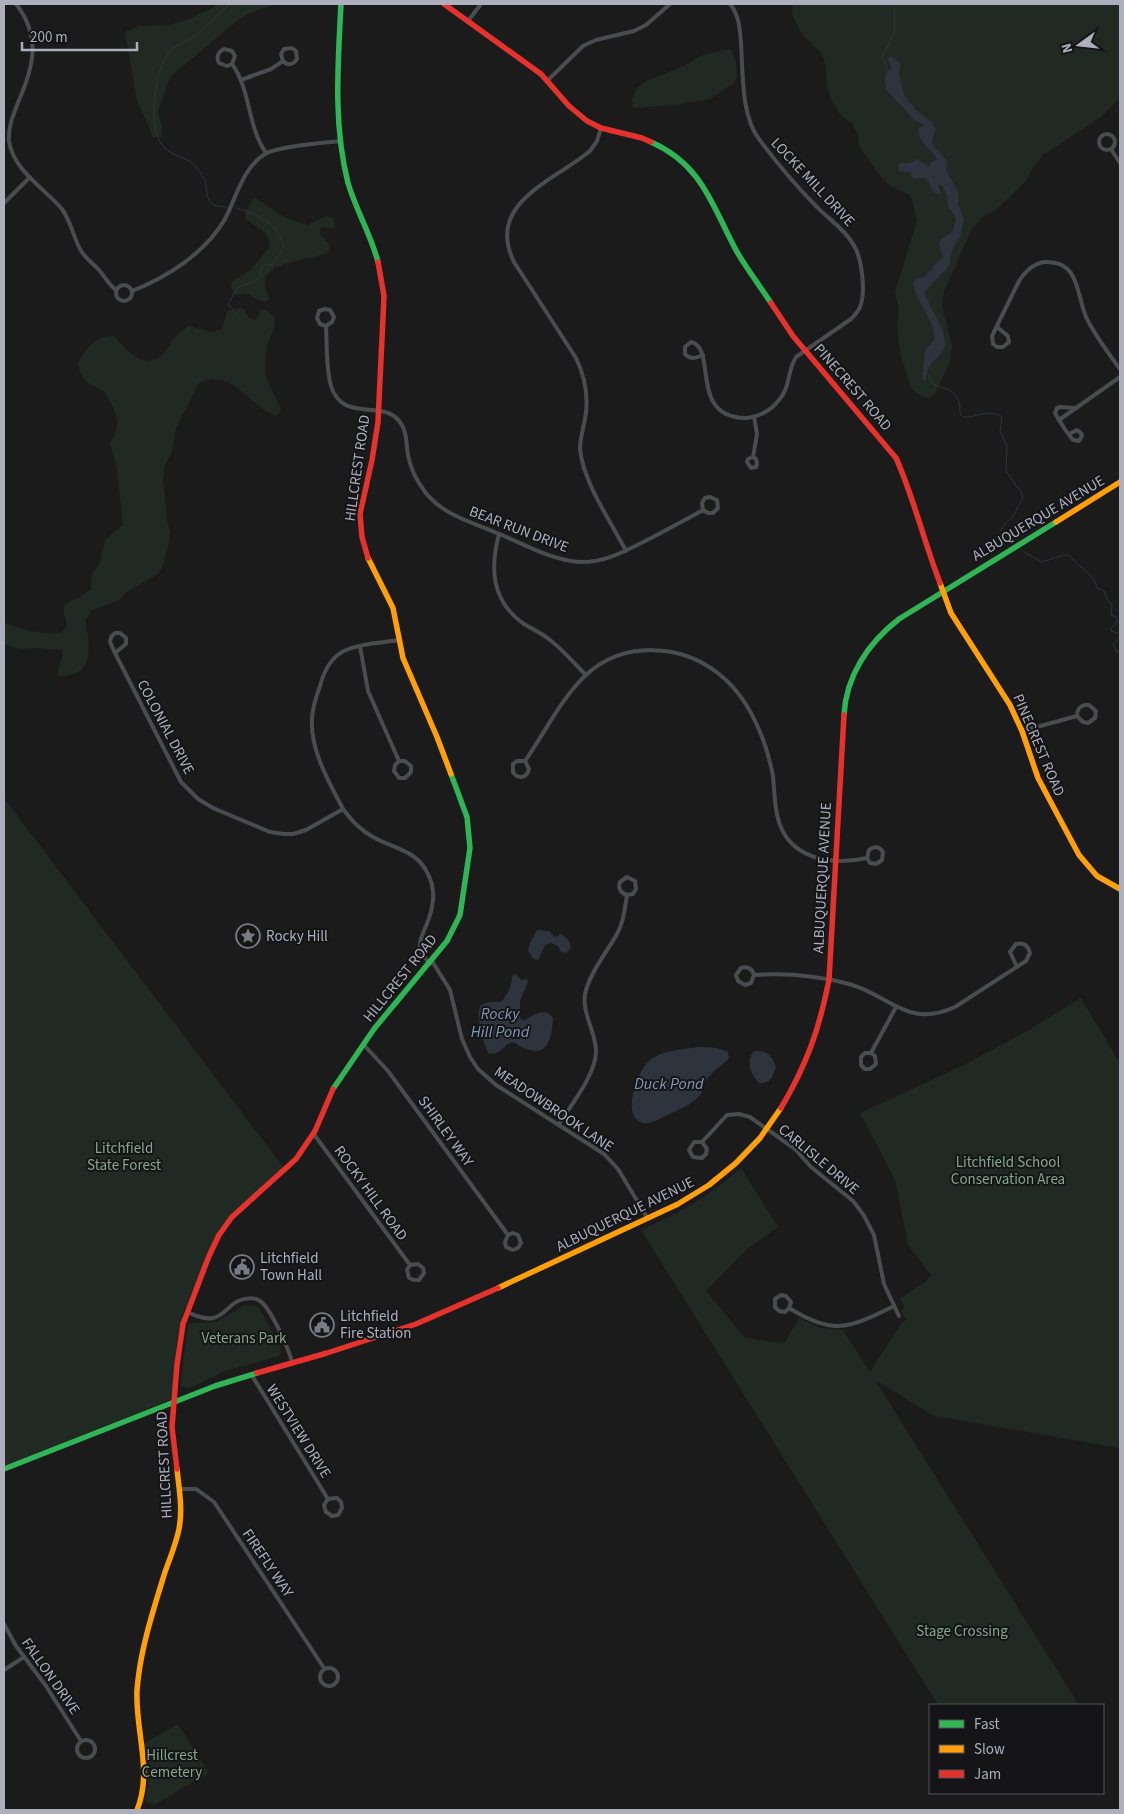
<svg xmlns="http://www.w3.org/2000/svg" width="1124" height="1814" font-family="'Source Sans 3',sans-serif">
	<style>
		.green { fill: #212923 }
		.water { fill: #2e343e }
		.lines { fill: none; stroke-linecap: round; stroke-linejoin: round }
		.stream { stroke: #2e343e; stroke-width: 1 }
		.street { stroke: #4b4c4f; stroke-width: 4 }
		.fast { stroke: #30b455; stroke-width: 5.5 }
		.slow { stroke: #ff9f0a; stroke-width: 5.5 }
		.jam { stroke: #e5322d; stroke-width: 5.5 }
		.labels { text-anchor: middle; stroke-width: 4; stroke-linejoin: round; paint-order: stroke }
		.street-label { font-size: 15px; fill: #adafbc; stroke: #151518 }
		.poi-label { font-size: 15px; fill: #adafbc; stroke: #151518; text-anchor: start }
		.park-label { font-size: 15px; fill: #84a78c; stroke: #151518 }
		.water-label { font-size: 16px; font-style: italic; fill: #8497b6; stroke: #151518 }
	</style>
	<rect width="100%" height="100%" fill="#1b1b1c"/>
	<g class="green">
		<polygon points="220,4 275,4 242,17 170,77 158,111 162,127 162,137 152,137 149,127 137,101 125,32 140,26 170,25 189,19"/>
		<polygon points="793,4 1120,4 1120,98 1101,117 1043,155 1032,169 1026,181 996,210 984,216 972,229 944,291 942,306 952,346 950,362 935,394 928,398 922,397 911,388 900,353 897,327 899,310 895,292 917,221 912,198 909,195 889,185 880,176 859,146 858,135 853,125 840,114 832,101 827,86 826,69 824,59 820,52 802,35 792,15"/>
		<polygon points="731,49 736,62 737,76 734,83 710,99 675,105 633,108 632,99 637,88 646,81 684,66 698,57 710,53"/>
		<path d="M254,197L286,218L307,225L327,216L333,218L335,225L333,229L325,227L320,228V234L329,244V251C319,261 261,259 265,285C265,290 268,295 270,300L263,302L246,293L235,296L231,288L232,281L249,271L270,247C270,230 256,228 245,218V213Z"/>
		<path d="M243,308L249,317L255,320L260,313V309L267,311L275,318C275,328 271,334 268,344C260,377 269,381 281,410L276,416L264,410L236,387L226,381L211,379L199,383L176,428L172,451L165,465L163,482L166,506L167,521L170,531L169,542L163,566L158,574L128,591L118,601L92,610C90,612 87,617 86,620C85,624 87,631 88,636C90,663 87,676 57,676C58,667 64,657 62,650L37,648L21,649L4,644V623C24,629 41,636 62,632L67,625L64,614V605C73,599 83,596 91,589L92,575L100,563L105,540L123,525L117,469L110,443C124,422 115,410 104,391C87,384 81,381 78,362C87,348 96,335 114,336C128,351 144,373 165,352C168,349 169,345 171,342C176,335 182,330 189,326L211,332L222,329L227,311Z"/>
		<polygon points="4,798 284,1168 231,1216 203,1268 184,1311 177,1337 172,1399 4,1466"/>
		<path d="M1081,998L1120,1063V1448L934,1416L875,1380L1079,1705H938L641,1230C678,1214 711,1195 741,1168L778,1227L747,1249L706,1291L745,1338L784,1343L799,1318L820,1328L843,1330L870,1372L900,1325L906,1320L901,1311L904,1306L900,1298L924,1283L931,1275L908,1245L895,1180L860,1113L964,1065L1027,1031Z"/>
		<polygon points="245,1305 256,1306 260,1310 280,1345 281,1352 279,1356 225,1371 190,1388 180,1387 188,1325 191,1323 216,1322"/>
		<polygon points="178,1724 209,1773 154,1805 145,1801 148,1781 143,1744"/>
	</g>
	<g class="water">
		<path d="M890,56L901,63L899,73L904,95L915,109L930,121L936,129L932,139V144L947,161L946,170L959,194L958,204L964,220L960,237L952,250L949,266L924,292C929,308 946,328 945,344C944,359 925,359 926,381L923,380C922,374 924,358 925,352C927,346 932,343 935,339C933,317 917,303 913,284L916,279C929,278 933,264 943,257L939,243L941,240L952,232L956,220L952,211L948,208L947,195L942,186L938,185L941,194C930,194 932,187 927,179L922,178L913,179L910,172L899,171L898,166L899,163H909L918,159L929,167L931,163L937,159C931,149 917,141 918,128L925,126L913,119L886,89L885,79L887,72L892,68L888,60Z"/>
		<polygon points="537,930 549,931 555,937 562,934 569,941 571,948 566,953 561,952 558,946 551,943 545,945 538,960 534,959 528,951 530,943"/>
		<path d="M516,974L521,980L527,979L528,982L520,1001V1018L523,1021C533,1016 544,1006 553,1018C551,1050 542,1060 513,1042C503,1044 499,1057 488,1053C484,1042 474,1015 481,1005L489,1002H501C508,994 512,987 512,976Z"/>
		<path d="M700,1047C710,1047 720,1048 728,1052L729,1058C721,1066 711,1072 705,1082C703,1087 703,1093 699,1096C692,1104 680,1109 670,1114C664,1116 655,1122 649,1123C618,1126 636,1072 649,1061C662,1050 684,1049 700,1047Z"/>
		<path d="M754,1051C767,1050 771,1055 776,1067C773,1077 770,1084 759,1083C751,1075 745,1061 754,1051Z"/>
	</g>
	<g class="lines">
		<g class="stream">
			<polyline points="888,69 882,57 895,31 894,4"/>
			<path d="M226,207C222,206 217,207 214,205C206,202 207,188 205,181C203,177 200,171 197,168C189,157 174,157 165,148C148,133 154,87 161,67C164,60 169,53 173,47C196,40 212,20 229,4"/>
			<path d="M237,208C258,214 279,224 284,247L272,265H264L261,269L260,277L255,281L238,287L228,304L239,317"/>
			<path d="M926,370L933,384C945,389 958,390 960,406C960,411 959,413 963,417C976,418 989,408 1002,417L1000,431L1007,446L1006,471L1021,492L1023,498C1019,504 1018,507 1015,513C1011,520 1004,522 1001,530L1008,539"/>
			<path d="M1024,552L1042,562L1064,555L1070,556C1078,568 1095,573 1097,588L1104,591L1108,601L1112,604L1111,615L1116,617L1118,621L1112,627L1111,631L1120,634"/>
			<polyline points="1120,638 1113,644 1116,651 1120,653"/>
		</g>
		<g class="street">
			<path d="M16,4C41,36 34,66 19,100C14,113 8,126 9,141C13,170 44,188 62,209C70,220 73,235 79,247C83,257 92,262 99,270C105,277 109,285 116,290"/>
			<polyline points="468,21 481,4"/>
			<path d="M232,64L235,56L232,51L224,49C218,52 216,57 219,63L227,66L232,64C251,90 247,126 266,153"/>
			<path d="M241,80L271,69L283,61C288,66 293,65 297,59L296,51L292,48L284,49L281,54L283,61"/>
			<polyline points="548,80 583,46 596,40 634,31 646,25 670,4"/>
			<path d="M601,128L597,141L590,151C554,181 485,203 514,262L576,358C585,377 589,398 585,419C583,429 580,439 580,449C583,482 611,522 626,551"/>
			<circle cx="1107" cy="142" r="8"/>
			<polyline points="1111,149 1120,163"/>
			<polyline points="4,203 30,177"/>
			<circle cx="124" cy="293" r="8"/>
			<path d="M132,291C168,277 206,252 225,219C236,198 243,167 265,154C279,146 323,143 341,141"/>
			<path d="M326,326L332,322L334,317L330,310L325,309L319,311L317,318L320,324L326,326C327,344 326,369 331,386C343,424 383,398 400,422C407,431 406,444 408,455C410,468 417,481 425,492C443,515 471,522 497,533C521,543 546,557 571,561C602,566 627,550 653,537C670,528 687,519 703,510L708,513H713L718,508L717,500L710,497L705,498L702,503L703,510"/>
			<path d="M997,327L1008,336L1009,342L1003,347H997L993,344L992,336L1019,281C1025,272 1033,263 1045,262C1082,260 1076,300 1088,321C1097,338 1109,354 1120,369"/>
			<path d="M703,355C696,358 690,360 685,354V347L691,342C718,348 688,418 746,418C759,417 771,410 779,400C791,386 787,371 796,357L851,319C855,315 858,312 860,307C866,292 862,257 853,244C844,228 828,219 816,206C796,186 776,162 759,139C741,116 743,72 741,43C740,29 739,15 730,4"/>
			<polyline points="1059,420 1055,413 1057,408 1060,407 1076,408"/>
			<path d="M1069,434L1077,430L1081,433L1082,436L1079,441L1073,440C1068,434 1063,427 1059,420L1120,377"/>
			<polyline points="753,457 756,459 757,464 756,467 751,468 747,462 748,459 753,457 757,434 754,417"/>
			<path d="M499,534C490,568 491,601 524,624C532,629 542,633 550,640C563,650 574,663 586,675"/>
			<path d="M399,640C382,643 362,643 346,650C332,656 324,671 320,686C316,697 312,708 312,719C310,750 329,782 343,809C351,820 360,830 373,837C394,849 417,850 428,874C437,892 433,909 426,926C423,933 419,940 420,948C421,954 426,959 430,964"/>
			<polyline points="360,646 368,691 399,761 395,765 394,771 399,778 405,778 411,772 411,766 405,761 399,761"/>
			<polyline points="115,653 126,644 126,638 120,633 115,633 111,637 110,642 115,653 181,782 198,799 213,808 270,832 284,834 293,834 306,830 343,809"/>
			<path d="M1022,731L1077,716L1083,722L1088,723L1095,718L1096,711L1089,705C1082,704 1077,708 1077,716"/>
			<path d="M525,761L529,769C527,778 518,780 513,772V764L517,761H525C544,734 562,697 586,675C623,641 681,643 719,674C738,689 751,710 760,732C766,746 770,761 773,776C775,796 774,821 787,838C805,862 840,864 867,858L870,863L876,864L882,860L883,852C879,846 874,846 869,850L867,858"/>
			<polyline points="432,961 450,990 462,1039 470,1057 478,1069 496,1085 604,1154 618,1169 648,1219"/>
			<path d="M754,975L751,983L745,985L738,981L736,975L741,968C747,966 752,968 754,975C785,973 819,976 849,984C890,995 907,1029 955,1007L1026,961L1030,953C1028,945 1023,942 1016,944L1010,952L1017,967"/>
			<polyline points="363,1044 388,1071 508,1235 505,1242 506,1247 513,1250 518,1248 521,1243 518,1235 513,1233 508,1235"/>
			<polyline points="871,1053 875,1056 876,1064 870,1069 865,1069 861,1065 861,1057 865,1053 871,1053 896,1007"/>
			<path d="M559,1124C571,1105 597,1073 596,1050C595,1029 580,1011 586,990C592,969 608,951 618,932C624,921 625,908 627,895L633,894L636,889L635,881L627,877L620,882C618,888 620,893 627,895"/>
			<polyline points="313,1133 410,1265 407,1270 409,1278 414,1280 419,1280 424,1273 423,1268 418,1264 410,1265"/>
			<polyline points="702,1142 707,1149 706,1154 702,1158 693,1157 689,1150 694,1142 702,1142 727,1115 739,1114 750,1117 795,1149 811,1167 853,1201 863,1214 874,1235 884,1284 899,1316"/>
			<path d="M789,1308L785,1312L779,1311L775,1307V1299L781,1295L786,1296L791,1302L789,1308C835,1336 849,1328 894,1306"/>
			<path d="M187,1312C195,1315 204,1320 213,1318C224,1316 229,1305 238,1301C244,1298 255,1297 260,1301C271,1308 289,1350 292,1362"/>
			<polyline points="251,1374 328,1499 324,1505 326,1512 332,1516 338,1515 342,1508 341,1502 337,1498 328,1499"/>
			<polyline points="180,1489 196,1489 214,1502 324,1668"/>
			<polyline points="4,1624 16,1646 46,1686 81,1741"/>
			<circle cx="329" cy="1677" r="9"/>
			<polyline points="4,1670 24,1657"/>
			<circle cx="86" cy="1749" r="9"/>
		</g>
		<g class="fast">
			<path d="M341,4C338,64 333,124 348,183C356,210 371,235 378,262"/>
			<path d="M651,142C703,165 712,206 737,252C747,269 760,286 771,303"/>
			<path d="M844,715C846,676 868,643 899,619L1056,522"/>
			<polyline points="333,1089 374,1029 447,941 460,915 470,848 467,817 451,774"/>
			<polyline points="4,1469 215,1386 257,1373"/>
		</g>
		<g class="slow">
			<polyline points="1056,522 1120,482"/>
			<polyline points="368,558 393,608 403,658 437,737 451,774"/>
			<polyline points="940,583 951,613 1010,705 1022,731 1038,778 1079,855 1097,876 1120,889"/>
			<polyline points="498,1288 678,1204 709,1185 736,1163 760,1138 781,1108"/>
			<path d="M137,1810C153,1771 135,1731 137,1690C140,1650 153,1611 165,1572C170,1558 176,1544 179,1529C183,1509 179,1489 177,1469"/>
		</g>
		<g class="jam">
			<polyline points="444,4 541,74 569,106 587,121 601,128 642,138 651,142"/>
			<path d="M771,303L793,336L896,458C914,498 924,542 940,583"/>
			<polyline points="368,558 362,537 360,514 372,460 378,422 384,296 378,262"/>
			<path d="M781,1108C807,1064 819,1030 829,980L844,715"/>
			<polyline points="257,1373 327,1353 416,1324 498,1288"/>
			<polyline points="177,1469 172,1427 177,1365 183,1324 209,1256 219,1235 232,1217 296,1159 315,1131 333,1089"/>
		</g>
	</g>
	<defs>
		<g id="sight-ring" transform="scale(1.25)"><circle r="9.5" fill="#151518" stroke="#7a7b84" stroke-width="1.5"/><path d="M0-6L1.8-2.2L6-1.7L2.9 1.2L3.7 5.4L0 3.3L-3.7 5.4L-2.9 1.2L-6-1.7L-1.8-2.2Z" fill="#7a7b84"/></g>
		<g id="civic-ring" transform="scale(1.25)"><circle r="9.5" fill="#151518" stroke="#7a7b84" stroke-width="1.5"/><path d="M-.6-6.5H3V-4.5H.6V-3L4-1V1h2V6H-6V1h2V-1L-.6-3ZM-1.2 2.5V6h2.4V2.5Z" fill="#7a7b84"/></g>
	</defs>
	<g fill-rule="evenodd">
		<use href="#sight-ring" x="248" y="936"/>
		<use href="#civic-ring" x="242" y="1267"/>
		<use href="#civic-ring" x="322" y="1325"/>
	</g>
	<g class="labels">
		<g class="street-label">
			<text transform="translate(813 182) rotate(47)" y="5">LOCKE MILL DRIVE</text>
			<text transform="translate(853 387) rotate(49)" y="5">PINECREST ROAD</text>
			<text transform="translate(357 468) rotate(-82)" y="5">HILLCREST ROAD</text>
			<text transform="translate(1038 518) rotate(-31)" y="5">ALBUQUERQUE AVENUE</text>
			<text transform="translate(519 529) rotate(21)" y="5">BEAR RUN DRIVE</text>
			<text transform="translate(166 727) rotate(62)" y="5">COLONIAL DRIVE</text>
			<text transform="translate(1039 745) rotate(67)" y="5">PINECREST ROAD</text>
			<text transform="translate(822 878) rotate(-87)" y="5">ALBUQUERQUE AVENUE</text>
			<text transform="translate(400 978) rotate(-51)" y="5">HILLCREST ROAD</text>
			<text transform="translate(554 1109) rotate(34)" y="5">MEADOWBROOK LANE</text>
			<text transform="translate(446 1131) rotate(54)" y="5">SHIRLEY WAY</text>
			<text transform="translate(819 1159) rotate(40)" y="5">CARLISLE DRIVE</text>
			<text transform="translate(371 1193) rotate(54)" y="5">ROCKY HILL ROAD</text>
			<text transform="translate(625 1214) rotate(-26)" y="5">ALBUQUERQUE AVENUE</text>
			<text transform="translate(299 1431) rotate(58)" y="5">WESTVIEW DRIVE</text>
			<text transform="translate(164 1465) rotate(-93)" y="5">HILLCREST ROAD</text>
			<text transform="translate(268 1563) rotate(56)" y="5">FIREFLY WAY</text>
			<text transform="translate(51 1676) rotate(55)" y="5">FALLON DRIVE</text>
		</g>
		<g class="poi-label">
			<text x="266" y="941">Rocky Hill</text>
			<text x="260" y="1263">Litchfield<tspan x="260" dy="17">Town Hall</tspan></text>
			<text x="340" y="1321">Litchfield<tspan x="340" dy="17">Fire Station</tspan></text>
		</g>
		<g class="park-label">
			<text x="124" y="1153">Litchfield<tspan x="124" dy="17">State Forest</tspan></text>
			<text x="1008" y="1167">Litchfield School<tspan x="1008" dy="17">Conservation Area</tspan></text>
			<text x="244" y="1343">Veterans Park</text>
			<text x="962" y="1636">Stage Crossing</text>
			<text x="172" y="1760">Hillcrest<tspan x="172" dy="17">Cemetery</tspan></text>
		</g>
		<g class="water-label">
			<text x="500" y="1019">Rocky<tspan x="500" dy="18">Hill Pond</tspan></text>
			<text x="669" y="1089">Duck Pond</text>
		</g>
	</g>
	<rect width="1124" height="1814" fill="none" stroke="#adafbc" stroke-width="10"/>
	<rect x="929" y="1704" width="175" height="90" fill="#151518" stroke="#52535a"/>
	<rect x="939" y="1720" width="25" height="8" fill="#30b455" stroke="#52535a"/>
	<text x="974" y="1729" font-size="15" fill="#adafbc">Fast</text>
	<rect x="939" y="1745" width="25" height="8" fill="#ff9f0a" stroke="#52535a"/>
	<text x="974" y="1754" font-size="15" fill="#adafbc">Slow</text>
	<rect x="939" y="1770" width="25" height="8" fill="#e5322d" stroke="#52535a"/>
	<text x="974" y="1779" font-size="15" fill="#adafbc">Jam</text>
	<g transform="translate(1079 45) rotate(255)" stroke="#151518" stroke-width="4" paint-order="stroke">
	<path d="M0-4L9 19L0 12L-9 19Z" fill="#adafbc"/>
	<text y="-8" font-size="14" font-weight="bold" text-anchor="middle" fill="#adafbc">N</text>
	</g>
	<path d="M22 42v8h115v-8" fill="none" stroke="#adafbc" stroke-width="2.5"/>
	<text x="30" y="42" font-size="15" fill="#adafbc" stroke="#151518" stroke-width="4" paint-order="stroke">200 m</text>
</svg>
